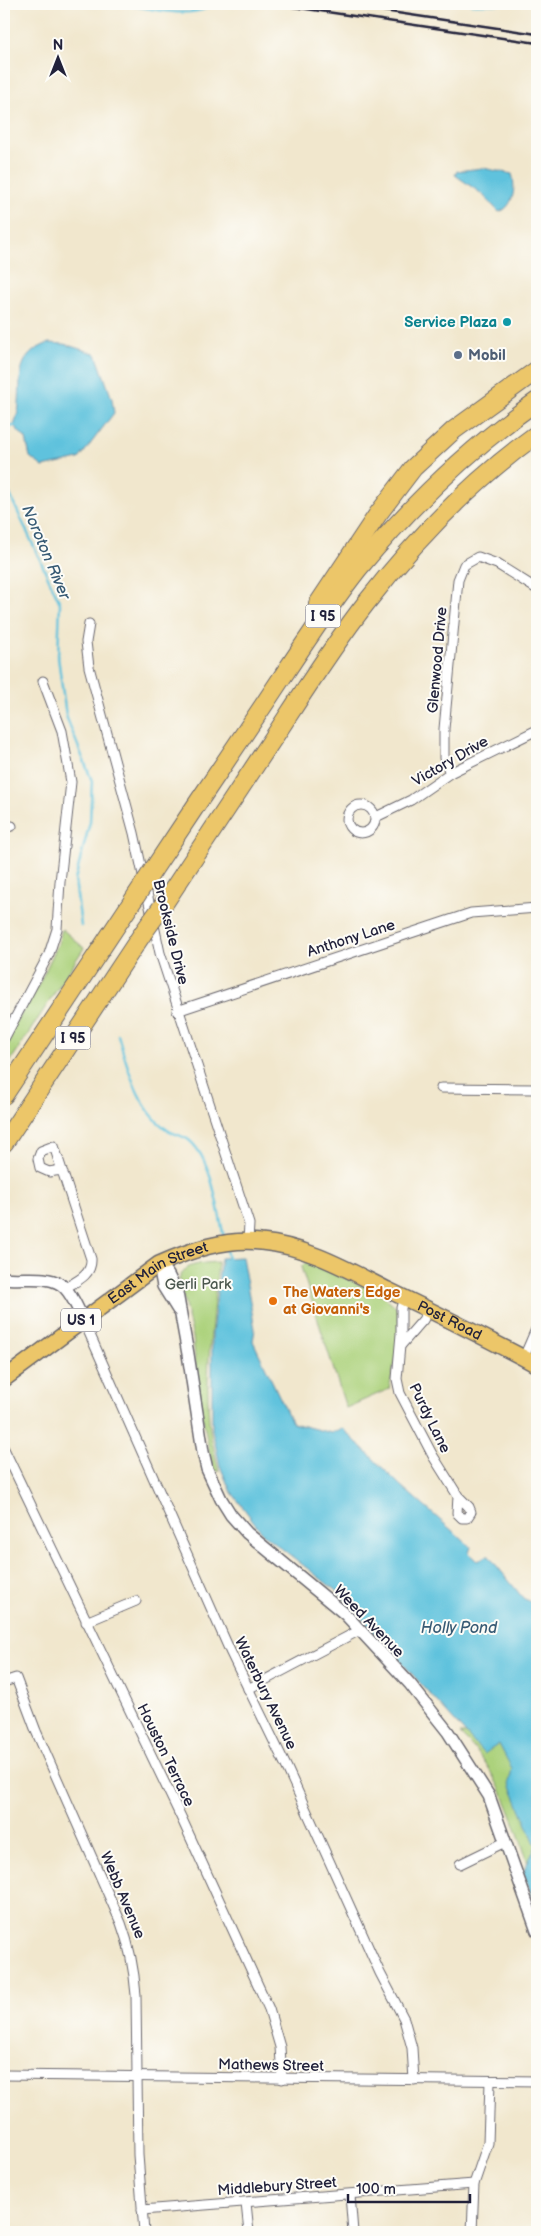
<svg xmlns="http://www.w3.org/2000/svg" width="541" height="2236" font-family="'Balsamiq Sans',sans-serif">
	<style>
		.green { fill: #acd27c; stroke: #677a5c }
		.water { fill: #5fc2dd; stroke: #40728c }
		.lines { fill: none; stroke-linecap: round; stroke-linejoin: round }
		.stream { stroke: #5fc2dd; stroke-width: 2.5 }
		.minor-casing { stroke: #6a676e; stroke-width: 11 }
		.tertiary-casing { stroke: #6a676e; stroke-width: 14 }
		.primary-casing { stroke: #6a676e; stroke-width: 18 }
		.motorway-casing { stroke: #6a676e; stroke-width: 20 }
		.minor { stroke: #fff; stroke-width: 9 }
		.tertiary { stroke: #fff; stroke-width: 11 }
		.primary { stroke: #ecc669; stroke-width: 15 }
		.motorway { stroke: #ecc669; stroke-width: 18 }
		.rail { stroke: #22223b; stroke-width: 2.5 }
		.motorway-bridge-casing { stroke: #6a676e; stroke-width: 20; stroke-linecap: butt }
		.motorway-bridge { stroke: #ecc669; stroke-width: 18 }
		.culture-dot { fill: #0f9aa8; stroke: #fdfcf7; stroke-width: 2 }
		.service-dot { fill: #5c6f8a; stroke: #fdfcf7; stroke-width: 2 }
		.food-dot { fill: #e8710a; stroke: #fdfcf7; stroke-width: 2 }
		.labels { text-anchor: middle; stroke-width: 4; stroke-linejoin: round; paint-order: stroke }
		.shield { fill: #fdfcf7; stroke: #646373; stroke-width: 1 }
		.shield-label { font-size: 14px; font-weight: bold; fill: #22223b }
		.culture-label { font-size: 15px; font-weight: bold; fill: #0d838f; stroke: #fdfcf7; text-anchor: end }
		.service-label { font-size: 15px; font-weight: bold; fill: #4e5e75; stroke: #fdfcf7; text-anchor: start }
		.street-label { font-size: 15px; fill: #22223b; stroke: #fdfcf7 }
		.park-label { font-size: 15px; fill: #4b574e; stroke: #fdfcf7 }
		.food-label { font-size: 15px; font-weight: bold; fill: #c56008; stroke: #fdfcf7; text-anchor: start }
		.water-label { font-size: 16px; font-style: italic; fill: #375a74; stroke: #fdfcf7 }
	</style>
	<rect width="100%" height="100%" fill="#fdfcf7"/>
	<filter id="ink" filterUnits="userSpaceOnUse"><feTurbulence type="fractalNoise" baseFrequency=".02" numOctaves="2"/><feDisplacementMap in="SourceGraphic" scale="10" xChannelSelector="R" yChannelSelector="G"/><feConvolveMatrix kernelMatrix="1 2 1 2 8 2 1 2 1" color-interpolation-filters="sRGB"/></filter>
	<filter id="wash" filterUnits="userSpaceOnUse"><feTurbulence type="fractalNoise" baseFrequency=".0096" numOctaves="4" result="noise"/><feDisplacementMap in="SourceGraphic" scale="20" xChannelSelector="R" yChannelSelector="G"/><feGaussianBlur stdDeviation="1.12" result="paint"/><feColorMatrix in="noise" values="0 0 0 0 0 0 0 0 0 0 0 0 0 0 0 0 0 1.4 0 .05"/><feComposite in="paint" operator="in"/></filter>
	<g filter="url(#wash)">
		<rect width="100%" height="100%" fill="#f1e7cd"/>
		<g class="green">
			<polygon points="62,929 84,948 4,1071 4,1039 26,1007 39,984 58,944"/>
			<path d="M218,1262C213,1317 204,1375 210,1430C212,1444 216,1458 219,1471H213L198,1393L193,1337L179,1281C181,1263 204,1263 218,1262Z"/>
			<path d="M306,1262C323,1269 391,1294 397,1309C405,1332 394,1366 389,1389L346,1408L301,1267Z"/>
			<path d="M460,1734H489L504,1737L537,1817V1869L535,1884C517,1832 503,1773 460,1734Z"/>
		</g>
		<g class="water">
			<path d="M483,168L512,174C516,187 514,207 499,212L482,194L455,175L457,171Z"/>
			<path d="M49,343L64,344L96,354L112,399L114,413L79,459L43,467L30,457L26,439L14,426C16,419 19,411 19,403C21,374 16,355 49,343Z"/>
			<polygon points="242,1257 255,1329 253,1341 292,1423 331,1433 342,1428 401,1486 471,1547 469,1553 478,1561 488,1555 523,1598 537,1606 537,1909 523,1872 536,1846 509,1782 512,1769 499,1744 484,1754 339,1593 263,1534 230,1490 220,1466 212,1430 212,1334 221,1258"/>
		</g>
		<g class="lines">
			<g class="stream">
				<path d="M125,4C146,8 188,18 207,8"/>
				<polyline points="471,4 498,4"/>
				<polyline points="4,427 14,426"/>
				<polyline points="4,482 60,603 58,657 66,716 92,781 90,822 75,880 81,926"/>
				<path d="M118,1035C128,1068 138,1111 169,1131C176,1135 185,1136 190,1141C212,1160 218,1210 224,1238"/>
				<polyline points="226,1248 228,1260"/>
			</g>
		</g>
	</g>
	<g filter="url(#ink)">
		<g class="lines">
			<g class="minor-casing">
				<g id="minor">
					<polyline points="89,624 86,642 89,667 134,833 160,953 249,1224 248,1241"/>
					<polyline points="450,773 444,758 444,729 458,580 464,565 478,557 497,564 537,589"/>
					<circle cx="361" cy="819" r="14"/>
					<polyline points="376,817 411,800 450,773 537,730"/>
					<polyline points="4,828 12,826"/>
					<polyline points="177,1011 471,913 537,908"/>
					<polyline points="4,1039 49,954 57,929 60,882 71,782 62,731 43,681"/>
					<polyline points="441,1088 537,1089"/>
					<path d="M61,1170L49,1172L40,1168L38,1159L41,1151L54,1146L91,1259C92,1275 77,1281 65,1288"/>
					<polyline points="404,1297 401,1308 401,1334 397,1379 400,1393 433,1456 458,1496 469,1507 471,1512 467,1518 462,1518 457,1513 458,1496"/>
					<polyline points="83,1319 230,1651 288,1770 380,1973 404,2019 412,2048 414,2080"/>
					<polyline points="401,1345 423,1320 429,1309"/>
					<polyline points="524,1357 537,1327"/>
					<polyline points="4,1449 181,1817 269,2009 280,2047 282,2079"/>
					<polyline points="86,1622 136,1601"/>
					<path d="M4,1682L16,1678L36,1731L121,1923C130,1947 134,1969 136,1995L138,2155L144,2232"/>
					<polyline points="248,1689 360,1630"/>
					<polyline points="460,1864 505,1842"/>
					<polyline points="4,2075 537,2081"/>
					<polyline points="350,2195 353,2232"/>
					<polyline points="246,2203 249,2232"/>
					<polyline points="142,2210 474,2184"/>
					<polyline points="472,2232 474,2184 488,2143 490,2082"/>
				</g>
			</g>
			<g class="tertiary-casing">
				<g id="tertiary">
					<polyline points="159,1264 168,1275 177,1293 188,1354 203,1452 207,1469 221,1499 231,1515 247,1533 345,1614 410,1684 448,1732 489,1796 537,1931"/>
					<polyline points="159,1266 163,1286 178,1310"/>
					<path d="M4,1278C22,1281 51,1273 65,1288C73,1296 78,1310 83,1319"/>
				</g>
			</g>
			<g class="primary-casing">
				<g id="primary">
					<path id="s1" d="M4,1379L159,1264C191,1250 225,1238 261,1242C307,1246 348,1270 388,1290C438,1314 488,1339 537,1365"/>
				</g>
			</g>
			<g class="motorway-casing">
				<g id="motorway">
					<polyline points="318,604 378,514 413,468 454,430 537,370"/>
					<path d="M153,870C190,814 227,759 265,703C295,658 324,612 358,569C410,506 470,448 537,401"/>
					<path d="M161,908C200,849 239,790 278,731C306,688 334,644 366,603C415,540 472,481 537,434"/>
					<polyline points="4,1095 136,896"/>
					<polyline points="4,1143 143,933"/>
				</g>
			</g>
			<use href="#minor" class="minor"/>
			<use href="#tertiary" class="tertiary"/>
			<use href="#primary" class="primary"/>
			<use href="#motorway" class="motorway"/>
			<g class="rail">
				<polyline points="273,4 537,43"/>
				<polyline points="337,4 537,34"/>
			</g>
			<g class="motorway-bridge-casing">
				<g id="motorway-bridge">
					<polyline points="136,896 153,870"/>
					<polyline points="143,933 161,908"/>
				</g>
			</g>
			<use href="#motorway-bridge" class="motorway-bridge"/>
		</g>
	</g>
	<circle class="culture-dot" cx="507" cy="322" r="5"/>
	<circle class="service-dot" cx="458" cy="355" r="5"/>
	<circle class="food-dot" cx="273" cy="1301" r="5"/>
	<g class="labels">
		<g class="shield">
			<rect x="305.5" y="604.5" width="35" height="23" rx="4"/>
			<rect x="55.5" y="1026.5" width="35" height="23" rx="4"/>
			<rect x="61" y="1308.5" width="40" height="23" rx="4"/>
		</g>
		<g class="shield-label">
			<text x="323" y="621">I 95</text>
			<text x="73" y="1043">I 95</text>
			<text x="81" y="1325">US 1</text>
		</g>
		<g class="culture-label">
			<text x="497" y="327">Service Plaza</text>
		</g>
		<g class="service-label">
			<text x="468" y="360">Mobil</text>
		</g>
		<g class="street-label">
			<text transform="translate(437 660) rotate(-85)" y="5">Glenwood Drive</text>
			<text transform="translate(450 761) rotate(-30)" y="5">Victory Drive</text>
			<text transform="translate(171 932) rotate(76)" y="5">Brookside Drive</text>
			<text transform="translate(351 938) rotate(-18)" y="5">Anthony Lane</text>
			<text dy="5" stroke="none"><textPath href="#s1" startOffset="188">East Main Street</textPath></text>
			<text dy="5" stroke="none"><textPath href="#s1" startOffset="504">Post Road</textPath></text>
			<text transform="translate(430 1418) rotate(64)" y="5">Purdy Lane</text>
			<text transform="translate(369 1621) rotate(46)" y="5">Weed Avenue</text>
			<text transform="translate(266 1693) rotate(64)" y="5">Waterbury Avenue</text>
			<text transform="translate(166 1755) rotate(64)" y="5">Houston Terrace</text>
			<text transform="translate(123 1895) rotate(67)" y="5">Webb Avenue</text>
			<text transform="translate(271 2065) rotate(1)" y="5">Mathews Street</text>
			<text transform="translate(277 2186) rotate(-4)" y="5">Middlebury Street</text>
		</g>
		<g class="park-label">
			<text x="198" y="1289">Gerli Park</text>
		</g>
		<g class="food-label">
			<text x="283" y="1297">The Waters Edge<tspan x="283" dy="17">at Giovanni's</tspan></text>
		</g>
		<g class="water-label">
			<text transform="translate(47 552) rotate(67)" y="6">Noroton River</text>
			<text x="459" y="1633">Holly Pond</text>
		</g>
	</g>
	<rect width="541" height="2236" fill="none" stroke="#fdfcf7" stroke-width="20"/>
	<g transform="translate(58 58)" stroke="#fdfcf7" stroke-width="4" paint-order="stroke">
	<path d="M0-4L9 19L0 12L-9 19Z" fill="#22223b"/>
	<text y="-8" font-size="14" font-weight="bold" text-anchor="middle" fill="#22223b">N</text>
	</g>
	<path d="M348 2194v8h122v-8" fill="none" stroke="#22223b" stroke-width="2.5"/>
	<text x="356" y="2194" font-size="15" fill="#22223b" stroke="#fdfcf7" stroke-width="4" paint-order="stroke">100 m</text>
</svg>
